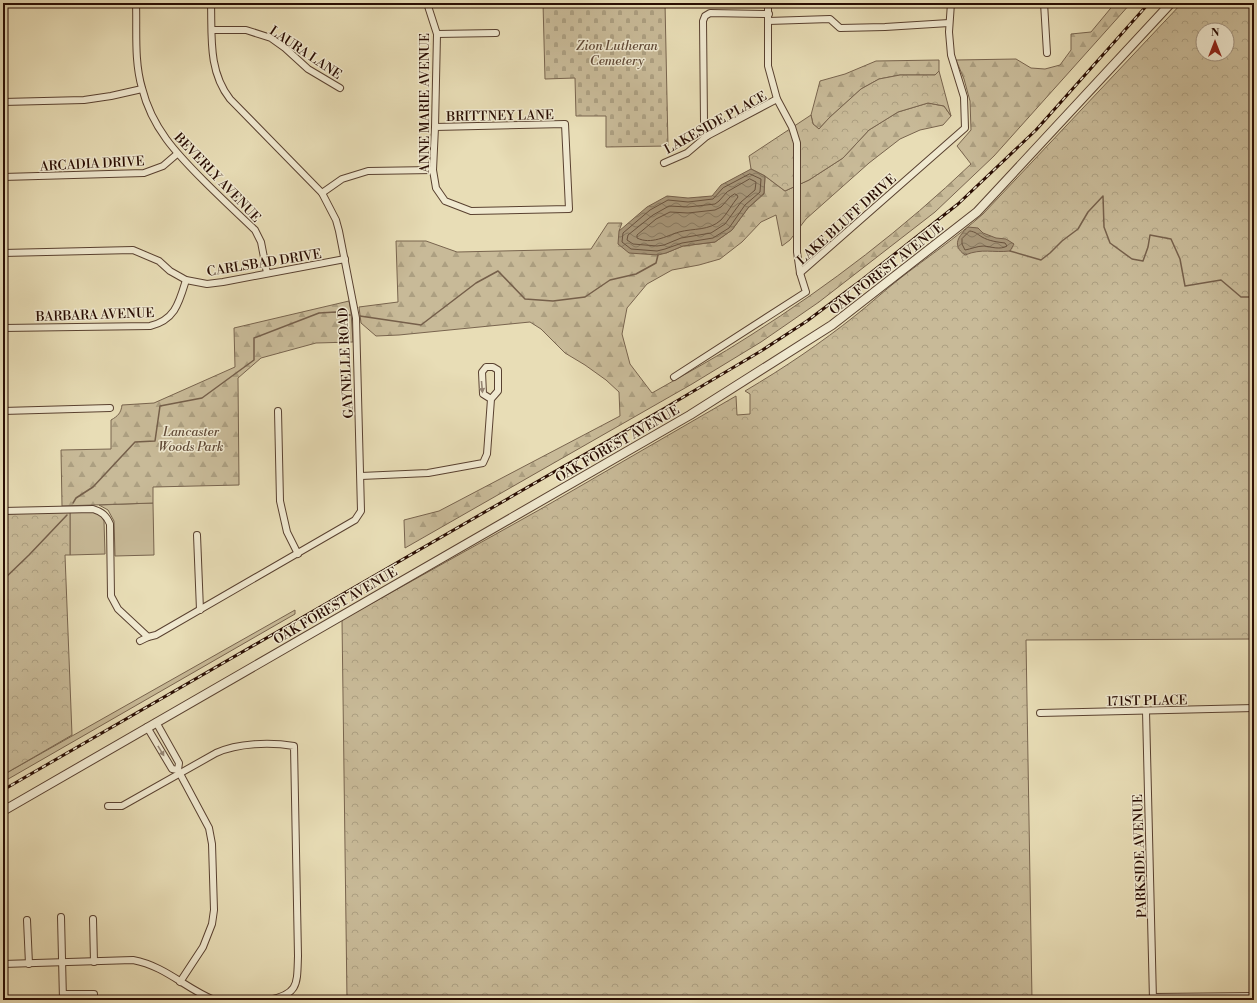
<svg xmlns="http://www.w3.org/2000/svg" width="1257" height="1003" font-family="'Libre Bodoni',serif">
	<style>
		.green { fill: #c8ba98; stroke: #78644e }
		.forest { fill: url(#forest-firs); stroke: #78644e }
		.cemetery { fill: url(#cemetery-stones); stroke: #78644e }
		.park { fill: url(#park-crowns); stroke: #78644e; fill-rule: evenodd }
		.water { fill: url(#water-waves); stroke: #755f4a }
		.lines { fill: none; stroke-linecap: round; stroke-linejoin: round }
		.shore { stroke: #68523e; stroke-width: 1 }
		.stream { stroke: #755f4a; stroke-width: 1.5 }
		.minor-casing { stroke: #594130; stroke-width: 8 }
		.tertiary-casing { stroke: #594130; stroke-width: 10 }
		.minor { stroke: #f0e9d0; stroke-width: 6 }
		.tertiary { stroke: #f0e9d0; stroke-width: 8 }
		.rail-casing { stroke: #290d03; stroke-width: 3 }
		.rail { stroke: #f0e9d0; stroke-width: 1.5; stroke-dasharray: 4.5; stroke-linecap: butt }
		.oneway { fill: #968674 }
		.labels { text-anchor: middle; stroke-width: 3; stroke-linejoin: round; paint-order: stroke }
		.park-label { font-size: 13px; font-style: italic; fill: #614a37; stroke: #f0e9d0 }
		.street-label { font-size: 13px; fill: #290d03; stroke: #f0e9d0 }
	</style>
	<defs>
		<pattern id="forest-firs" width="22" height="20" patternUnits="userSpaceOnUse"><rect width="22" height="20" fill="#c8ba98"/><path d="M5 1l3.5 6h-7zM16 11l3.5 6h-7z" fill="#ac9f81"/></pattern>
		<pattern id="cemetery-stones" width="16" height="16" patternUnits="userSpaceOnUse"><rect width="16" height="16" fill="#c8ba98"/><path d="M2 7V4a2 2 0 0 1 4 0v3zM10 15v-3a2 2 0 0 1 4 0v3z" fill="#ac9f81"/></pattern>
		<pattern id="park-crowns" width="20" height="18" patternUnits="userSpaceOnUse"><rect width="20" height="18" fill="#c8ba98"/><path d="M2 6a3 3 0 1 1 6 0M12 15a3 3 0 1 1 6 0" fill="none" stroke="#ac9f81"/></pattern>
		<pattern id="water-waves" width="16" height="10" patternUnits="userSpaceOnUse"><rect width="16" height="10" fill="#a79679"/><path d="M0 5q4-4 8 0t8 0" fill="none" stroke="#887961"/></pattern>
	</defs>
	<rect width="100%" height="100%" fill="#e8ddb6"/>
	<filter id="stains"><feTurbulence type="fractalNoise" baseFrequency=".005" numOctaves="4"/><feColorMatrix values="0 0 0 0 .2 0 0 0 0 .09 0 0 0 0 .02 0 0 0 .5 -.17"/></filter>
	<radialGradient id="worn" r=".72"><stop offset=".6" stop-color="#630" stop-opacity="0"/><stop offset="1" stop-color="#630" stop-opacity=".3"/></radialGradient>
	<g class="green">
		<polygon points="153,503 154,555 115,556 114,521 108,510 99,505"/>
		<polygon points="93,511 101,515 104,521 105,554 70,555 70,512"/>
		<polygon points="295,610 295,614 3,782 3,775"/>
	</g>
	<g class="forest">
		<path d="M1115,3H1131L994,156L935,212L819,302L761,342L692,384L405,548L404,520L439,511L620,416L619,392L606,380L585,365L565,353L541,329L530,322L399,335L376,336L361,323L359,307L398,302L396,241H426L457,252L591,249L608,223H622L619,231L666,253L683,246L715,242L732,230L748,208L764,194L765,176L785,191L809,180L843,158L869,130L898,112L928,103L944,106L951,116L943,125L920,130L900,139L869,163L806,219L790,240L782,246L776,215L761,222L742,242L720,259L699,265L672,270L647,284L627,308L622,334L630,364L652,393C685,374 719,356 751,335C830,285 904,228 971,164L957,146L971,130L970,101L964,79L956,60L1016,59L1031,68L1045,69L1060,65L1071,50V34L1091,32Z"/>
		<polygon points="939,60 939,71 935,75 900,75 879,79 861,89 829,118 819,129 813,124 811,115 820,81 845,74 876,61"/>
		<path d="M349,301L351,312L353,342L316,343L261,358L238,378L239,485L153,487V503L62,506L61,450L111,449V420C118,416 121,413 122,405L154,403L235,367L234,328Z"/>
	</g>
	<polygon class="cemetery" points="543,3 665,3 668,146 606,147 606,116 576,116 575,78 545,79"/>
	<g class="park">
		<path d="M1182,3H1254V639L1026,640L1032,1000H347L342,620L539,510L736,396L737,415L750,414V394L745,391C784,368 821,343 856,315C870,304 884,291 898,280C926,258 956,238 983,214ZM1203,30H1227V54H1203Z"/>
		<polygon points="939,71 951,116 944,106 928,103 898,112 869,130 843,158 809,180 785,191 765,176 751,169 749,156 811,115 813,124 819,129 829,118 861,89 879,79 900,75 935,75"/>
		<polygon points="70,512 70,555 65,555 72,735 3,775 3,514"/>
	</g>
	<g class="water">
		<polygon points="751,169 765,176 764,193 748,208 732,230 715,242 683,246 666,253 658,255 629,253 618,244 619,231 647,207 667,196 688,198 712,196 721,185"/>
		<path d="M968,227L978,228L983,233L996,238L1006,239L1014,244L1010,251C993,253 982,248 965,255C951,245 959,236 968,227Z"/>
	</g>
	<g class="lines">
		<g class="shore">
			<polygon points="750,174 761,179 760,192 745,205 729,228 713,238 682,243 665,249 657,251 631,249 622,242 623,233 650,210 668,200 688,202 713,199 723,188"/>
			<polygon points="750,179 756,182 755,190 741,202 725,224 711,233 681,238 664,245 657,246 633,244 627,240 628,235 653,215 669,206 688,207 715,204 719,201 727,192"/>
			<path d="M735,194L737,195L738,197C732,204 727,214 721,220C709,231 694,228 679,232C666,236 651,245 637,238V235L656,219L670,212L688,213L715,210L721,207L730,197Z"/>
			<path d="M970,231C976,232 977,234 982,237C989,241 997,242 1005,243L1007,246C1000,250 992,247 984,246C977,246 971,249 965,250L962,244V239Z"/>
		</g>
		<g class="stream">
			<polyline points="1010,251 1041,260 1050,253 1062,241 1078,229 1088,212 1103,196 1104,227 1110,243 1132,259 1143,261 1148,247 1150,235 1171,239 1180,259 1185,286 1221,280 1241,297 1254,297"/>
			<polyline points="360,316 421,325 476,283 498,271 525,299 553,301 585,297 610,280 636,274 656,263 658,255"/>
			<polyline points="73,503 76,498 93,487 135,442 155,441 160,406 202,398 254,360 254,338 319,313 336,312 350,315"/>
			<polyline points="3,580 29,555 67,515"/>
		</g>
		<g class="minor-casing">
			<g id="minor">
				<path d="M136,3C137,31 134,61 142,88C152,128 176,153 204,181C221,198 238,214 255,230L261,242L267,273"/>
				<polyline points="427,3 437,34 435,127 433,170 436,188 445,201 471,211 569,209 565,124 435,127"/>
				<polyline points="1044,3 1047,53"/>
				<polyline points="768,21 830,19 840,28 885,27 949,23"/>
				<polyline points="212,30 246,30 271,38 285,48 308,69 340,88"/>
				<polyline points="437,34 496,33"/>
				<polyline points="3,102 84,100 111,96 142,89"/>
				<polyline points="707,136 704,122 703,21 705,16 710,13 769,14"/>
				<polyline points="664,163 687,153 707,136 777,99"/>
				<polyline points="3,177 144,173 163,166 177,154"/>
				<polyline points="322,193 342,179 368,171 433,170"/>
				<polyline points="3,253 133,250 159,261 170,271 186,280 207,284 223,282 345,259"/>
				<polyline points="800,273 965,128 964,97 951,55 949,32 951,3"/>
				<path d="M3,328L150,326C175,320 179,303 186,280"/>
				<polyline points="674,377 806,292 800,273 797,252 797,143 792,127 777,99 768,66 768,3"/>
				<polyline points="3,411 110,408"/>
				<polyline points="278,411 280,501 287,532 298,554"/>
				<polyline points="361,476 428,473 483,463 487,454 491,399 498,391 498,370 493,367 486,367 482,372 483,394 491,399"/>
				<path d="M3,511L93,509C102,512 106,515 110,524L111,596L118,609L148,637"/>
				<polyline points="197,535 200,610"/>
				<path d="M140,641L148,637L156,635L355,520L361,511L356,318L339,231L336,220L322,193L230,99C208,71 212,36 211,3"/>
				<polyline points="1146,711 1153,1000"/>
				<polyline points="1040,713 1254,708"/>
				<polyline points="156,722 179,763 178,770 209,828 212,844 214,910 212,924 203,947 180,982"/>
				<polyline points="147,727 172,769 178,770"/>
				<path d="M108,806H122L216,753C238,743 270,742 294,746L298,956C297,984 299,994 269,1000"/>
				<polyline points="61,917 63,1000"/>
				<polyline points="93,919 94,962"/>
				<polyline points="27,920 29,964"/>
				<path d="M3,964L133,960C165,966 185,988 214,1000"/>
				<polyline points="63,994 94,994 94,1000"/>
				<polyline points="1153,997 1254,996"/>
			</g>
		</g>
		<g class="tertiary-casing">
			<polyline id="tertiary" points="3,811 690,415 832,325 977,212 1171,3"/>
		</g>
		<use href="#minor" class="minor"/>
		<use href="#tertiary" class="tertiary"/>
		<g class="rail-casing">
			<polyline id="rail" points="3,790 665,408 761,351 807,321 863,279 958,204 1036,130 1149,3"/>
		</g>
		<use href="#rail" class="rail"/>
	</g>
	<defs><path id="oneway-solid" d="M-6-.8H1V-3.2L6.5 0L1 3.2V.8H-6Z"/></defs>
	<g class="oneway">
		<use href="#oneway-solid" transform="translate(482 387) rotate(85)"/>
		<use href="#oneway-solid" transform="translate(161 751) rotate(59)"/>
	</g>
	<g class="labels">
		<g class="park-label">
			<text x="617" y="50">Zion Lutheran<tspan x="617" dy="15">Cemetery</tspan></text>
			<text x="191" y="436">Lancaster<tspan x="191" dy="15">Woods Park</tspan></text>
		</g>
		<g class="street-label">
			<text transform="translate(306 52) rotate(34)" y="5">LAURA LANE</text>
			<text transform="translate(424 103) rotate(-90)" y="5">ANNE MARIE AVENUE</text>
			<text transform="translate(500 115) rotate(-1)" y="5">BRITTNEY LANE</text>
			<text transform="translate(715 122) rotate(-29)" y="5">LAKESIDE PLACE</text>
			<text transform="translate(92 163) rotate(-3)" y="5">ARCADIA DRIVE</text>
			<text transform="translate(218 177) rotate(46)" y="5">BEVERLY AVENUE</text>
			<text transform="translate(846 219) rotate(-42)" y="5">LAKE BLUFF DRIVE</text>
			<text transform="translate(264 262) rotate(-9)" y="5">CARLSBAD DRIVE</text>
			<text transform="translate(886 268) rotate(-38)" y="5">OAK FOREST AVENUE</text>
			<text transform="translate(95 314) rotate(-2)" y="5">BARBARA AVENUE</text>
			<text transform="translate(345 363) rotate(-93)" y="5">GAYNELLE ROAD</text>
			<text transform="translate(617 443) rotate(-30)" y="5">OAK FOREST AVENUE</text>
			<text transform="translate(335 605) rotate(-30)" y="5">OAK FOREST AVENUE</text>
			<text transform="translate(1147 700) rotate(-1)" y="5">171ST PLACE</text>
			<text transform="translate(1139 856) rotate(-92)" y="5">PARKSIDE AVENUE</text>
		</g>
	</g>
	<rect width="1257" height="1003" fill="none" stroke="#e8ddb6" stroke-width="16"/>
	<rect x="4" y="4" width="1249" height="995" fill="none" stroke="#290d03" stroke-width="2"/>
	<rect x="8" y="8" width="1241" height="987" fill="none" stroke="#290d03"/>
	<g transform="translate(1215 42)"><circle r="19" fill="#f0e9d0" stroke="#a0917e"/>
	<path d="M0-3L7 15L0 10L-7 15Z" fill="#8f2418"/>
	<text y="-6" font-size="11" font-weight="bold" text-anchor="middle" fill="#290d03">N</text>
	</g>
	<rect width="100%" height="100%" filter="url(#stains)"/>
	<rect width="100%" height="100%" fill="url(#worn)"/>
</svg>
